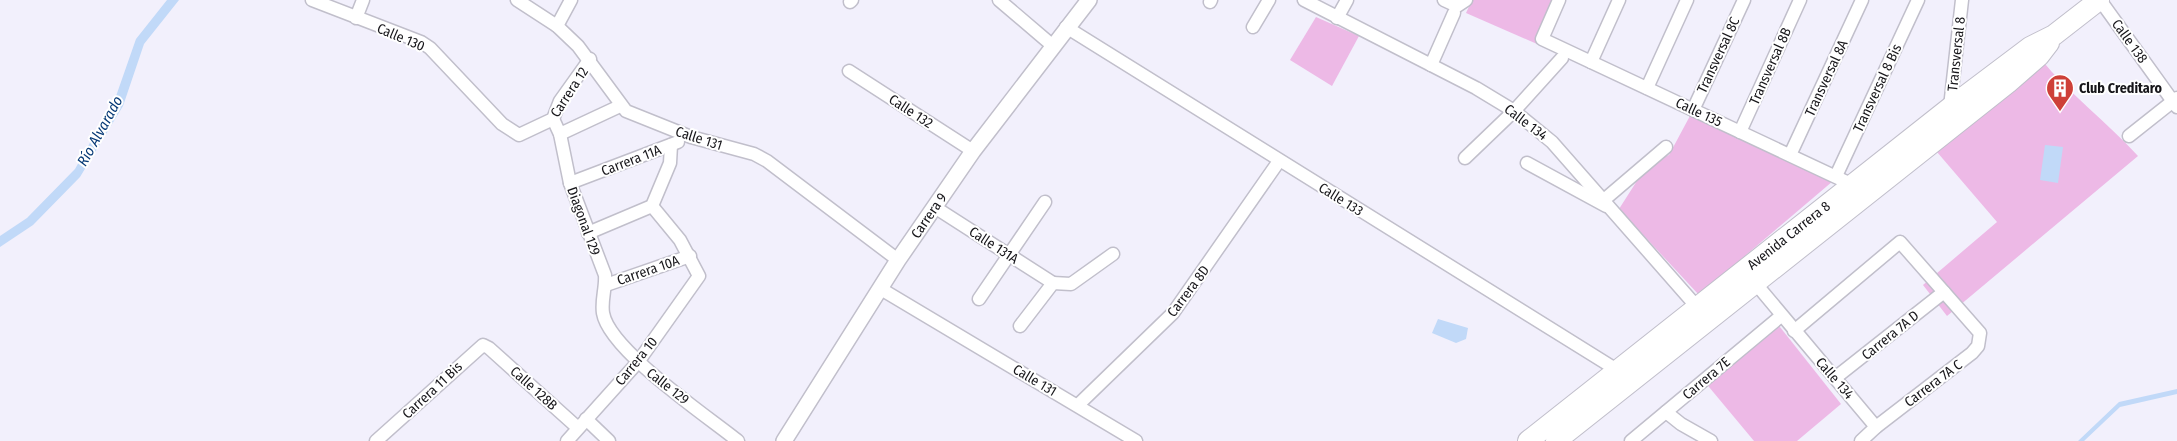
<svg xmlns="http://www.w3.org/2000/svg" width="2177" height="441" font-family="'Fira Sans Condensed',sans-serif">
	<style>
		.green { fill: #edb9e6 }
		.water { fill: #c1d9f8 }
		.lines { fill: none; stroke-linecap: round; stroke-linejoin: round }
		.minor-casing { stroke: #c1bfcb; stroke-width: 15 }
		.tertiary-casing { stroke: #c1bfcb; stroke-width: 18 }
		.primary-casing { stroke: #c1bfcb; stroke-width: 22 }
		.minor { stroke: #fff; stroke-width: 12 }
		.tertiary { stroke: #fff; stroke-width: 15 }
		.primary { stroke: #fff; stroke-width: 20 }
		.labels { text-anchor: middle; stroke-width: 4; stroke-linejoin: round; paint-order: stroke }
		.street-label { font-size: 14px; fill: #17161a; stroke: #fff }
		.poi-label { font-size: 14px; font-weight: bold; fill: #17161a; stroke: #fff; text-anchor: start }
		.water-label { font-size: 15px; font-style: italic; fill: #083b77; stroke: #fff }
	</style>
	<rect width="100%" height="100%" fill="#f2f0fc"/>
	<g class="green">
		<polygon points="1472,0 1557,0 1537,44 1466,13"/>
		<polygon points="1316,17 1359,36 1332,86 1290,60"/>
		<path d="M2040,58C2069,94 2107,122 2138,156L1947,316L1923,285L1997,222L1931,145Z"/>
		<polygon points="1691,114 1833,181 1699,295 1619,209 1649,162 1669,155"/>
		<polygon points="1776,322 1841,404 1797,441 1754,441 1704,381"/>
	</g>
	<g class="water">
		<polygon points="167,0 179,0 144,44 123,106 80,177 33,225 0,247 0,236 27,218 75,169 115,99 136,39"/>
		<polygon points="2045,145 2063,147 2058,183 2040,180"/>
		<polygon points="1438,319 1468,328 1466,339 1456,343 1432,333"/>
		<polygon points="2177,389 2177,394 2120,407 2084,441 2078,441 2119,402"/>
	</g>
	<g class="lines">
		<g class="minor-casing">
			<g id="minor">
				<polyline points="312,0 421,42 430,48 502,124 519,135 553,119 560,101 590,59"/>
				<polyline points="517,0 557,26 578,46 626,111 691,137 754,154 767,161 898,260"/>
				<polyline points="999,0 1053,46"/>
				<polyline points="1304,0 1476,88 1514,111 1552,142 1697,307"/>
				<polyline points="1444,0 1457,6 1466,0"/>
				<polyline points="1559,0 1542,39 1853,185"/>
				<polyline points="2100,0 2177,107"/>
				<polyline points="850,2 852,0"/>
				<polyline points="1210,2 1211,0"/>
				<polyline points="356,18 363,0"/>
				<polyline points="1337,18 1347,0"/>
				<polyline points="557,26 571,0"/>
				<polyline points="1066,27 1617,370"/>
				<polyline points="1253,27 1269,0"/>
				<polyline points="1591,62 1619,0"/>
				<polyline points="1431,65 1454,13"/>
				<polyline points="849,71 973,151"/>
				<polyline points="1647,88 1687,0"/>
				<polyline points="1950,107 1962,0"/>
				<polyline points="1693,110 1744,0"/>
				<path d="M553,119L560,134L570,183L605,275C606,288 601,300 603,313C609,350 707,416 738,441"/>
				<polyline points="1740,132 1800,0"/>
				<polyline points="560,134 620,106"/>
				<polyline points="2129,136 2177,98"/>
				<polyline points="1790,155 1862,0"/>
				<polyline points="1465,158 1514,111 1562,58"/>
				<polyline points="1527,163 1606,206"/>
				<polyline points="1836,176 1918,0"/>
				<polyline points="570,183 678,142"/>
				<polyline points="1605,199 1666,147"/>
				<polyline points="936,208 1053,283"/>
				<polyline points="588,233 652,206 670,163 671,145"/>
				<polyline points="1756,284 1876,427"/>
				<polyline points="606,285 690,256"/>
				<polyline points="881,289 1136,441"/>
				<polyline points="979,299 1045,202"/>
				<polyline points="1020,326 1053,283 1071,284 1113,254"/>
				<polyline points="1794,331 1900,242 1980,333 1978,346 1972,353 1876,427 1861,441"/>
				<polyline points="1835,378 1944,292"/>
				<polyline points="1078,405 1173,313 1279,161"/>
				<polyline points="1666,412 1681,424 1711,441"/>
				<polyline points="586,419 609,441"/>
				<polyline points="376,441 483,345 489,348 578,428"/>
				<polyline points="567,441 638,362 699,276 680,240 652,206"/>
				<polyline points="1631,441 1781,316"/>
			</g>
		</g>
		<g class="tertiary-casing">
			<g id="tertiary">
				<path id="s1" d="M784,441L898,260L973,151L1089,0"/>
			</g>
		</g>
		<g class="primary-casing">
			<g id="primary">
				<path id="s2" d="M1528,441L1957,102L2030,47L2054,35L2099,0"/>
				<polyline points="1556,441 2008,83 2039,56 2049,43"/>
			</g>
		</g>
		<use href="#minor" class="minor"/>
		<use href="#tertiary" class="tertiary"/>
		<use href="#primary" class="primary"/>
	</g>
	<defs>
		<g id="building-pin" transform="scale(1.4375)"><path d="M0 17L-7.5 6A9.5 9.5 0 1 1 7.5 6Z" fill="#ce4038" stroke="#fff"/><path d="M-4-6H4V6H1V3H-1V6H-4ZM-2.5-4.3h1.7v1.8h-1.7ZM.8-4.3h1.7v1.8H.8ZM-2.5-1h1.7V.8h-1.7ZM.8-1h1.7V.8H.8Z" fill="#fff"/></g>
	</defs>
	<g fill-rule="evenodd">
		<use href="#building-pin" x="2060" y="88"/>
	</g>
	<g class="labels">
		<g class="street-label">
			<text transform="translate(401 37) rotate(23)" y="5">Calle 130</text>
			<text transform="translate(2130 41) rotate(54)" y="5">Calle 138</text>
			<text transform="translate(1956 54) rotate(-84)" y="5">Transversal 8</text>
			<text transform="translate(1718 55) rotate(-65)" y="5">Transversal 8C</text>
			<text transform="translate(1770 66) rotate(-66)" y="5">Transversal 8B</text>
			<text transform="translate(1826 78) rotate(-65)" y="5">Transversal 8A</text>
			<text transform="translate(1877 88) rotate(-65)" y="5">Transversal 8 Bis</text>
			<text transform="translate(569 92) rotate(-57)" y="5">Carrera 12</text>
			<text transform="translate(911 111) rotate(33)" y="5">Calle 132</text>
			<text transform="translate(1699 112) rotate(25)" y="5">Calle 135</text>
			<text transform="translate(1526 122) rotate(37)" y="5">Calle 134</text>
			<text transform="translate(699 138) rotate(18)" y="5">Calle 131</text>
			<text transform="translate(631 160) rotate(-21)" y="5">Carrera 11A</text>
			<text transform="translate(1341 199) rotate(32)" y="5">Calle 133</text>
			<text dy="5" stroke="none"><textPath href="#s1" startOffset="268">Carrera 9</textPath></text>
			<text transform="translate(584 221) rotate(70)" y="5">Diagonal 129</text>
			<text dy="5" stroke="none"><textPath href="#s2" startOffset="332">Avenida Carrera 8</textPath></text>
			<text transform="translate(994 245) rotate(33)" y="5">Calle 131A</text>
			<text transform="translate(648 270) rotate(-19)" y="5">Carrera 10A</text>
			<text transform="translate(1188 291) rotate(-53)" y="5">Carrera 8D</text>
			<text transform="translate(1890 335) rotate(-39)" y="5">Carrera 7A D</text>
			<text transform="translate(636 361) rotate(-51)" y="5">Carrera 10</text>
			<text transform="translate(1706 378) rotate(-40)" y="5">Carrera 7E</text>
			<text transform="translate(1835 378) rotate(49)" y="5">Calle 134</text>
			<text transform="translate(1035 380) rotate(31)" y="5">Calle 131</text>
			<text transform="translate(1933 383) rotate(-37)" y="5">Carrera 7A C</text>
			<text transform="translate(668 386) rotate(38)" y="5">Calle 129</text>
			<text transform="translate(534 388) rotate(42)" y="5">Calle 128B</text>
			<text transform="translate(432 390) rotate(-43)" y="5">Carrera 11 Bis</text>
		</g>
		<g class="poi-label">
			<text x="2079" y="93">Club Creditaro</text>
		</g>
		<g class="water-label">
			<text transform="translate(100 131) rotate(-61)" y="5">Río Alvarado</text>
		</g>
	</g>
</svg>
